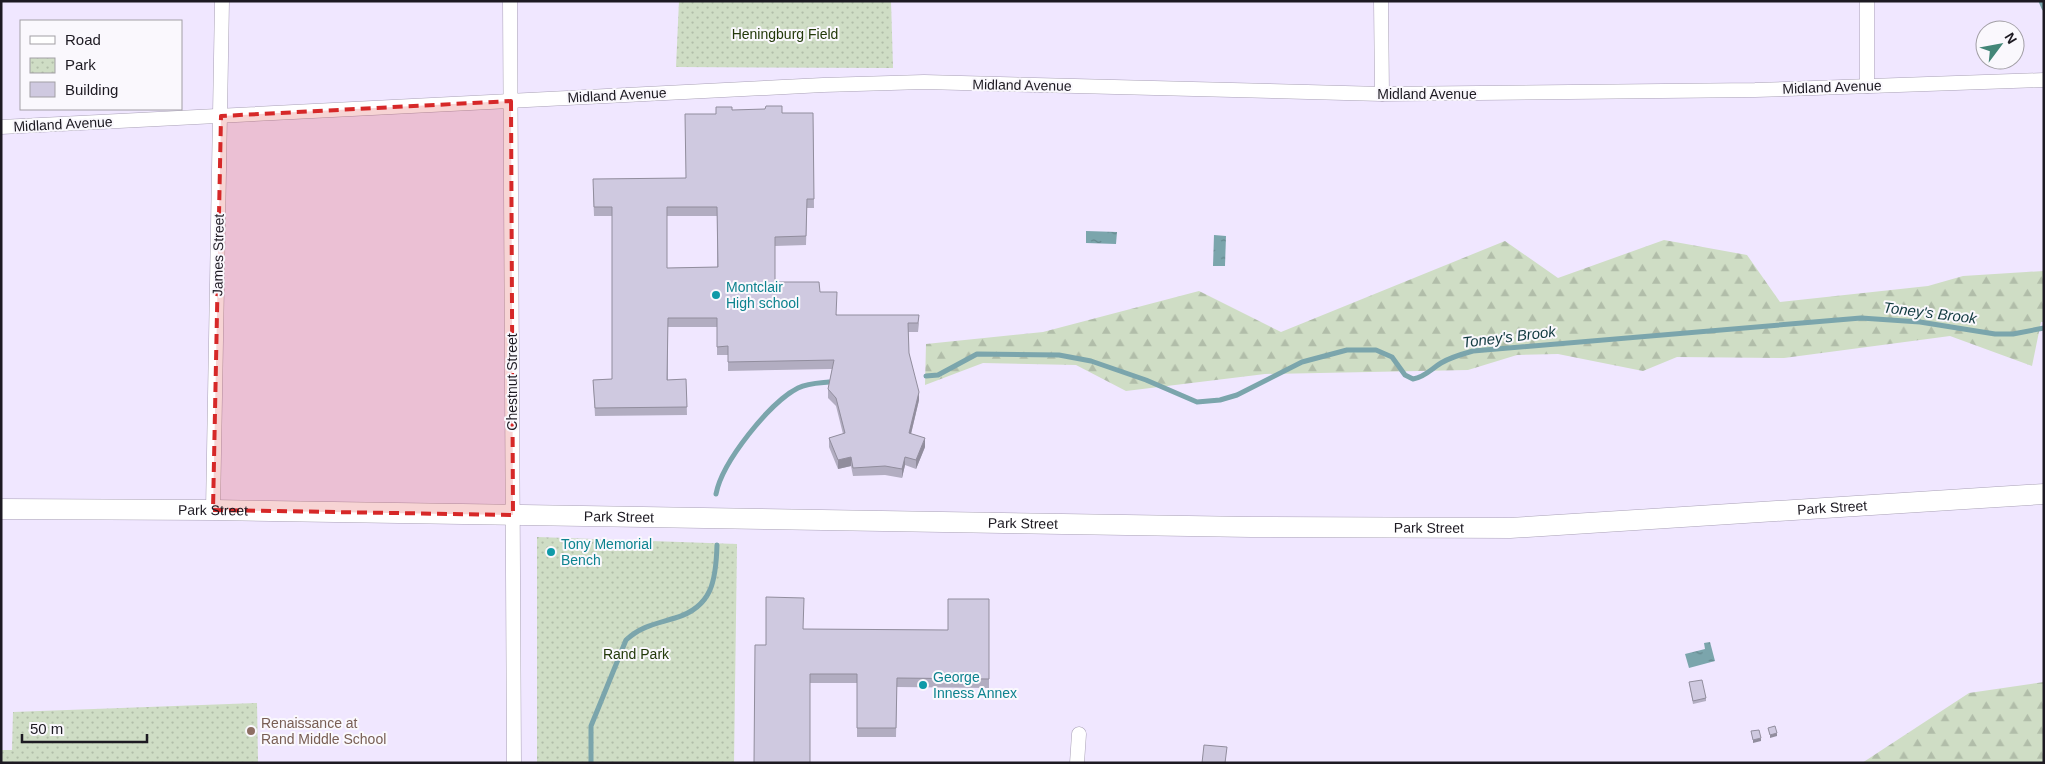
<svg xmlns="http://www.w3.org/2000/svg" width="2045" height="764" font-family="Helvetica,sans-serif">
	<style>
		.forest { fill: url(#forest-firs) }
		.park { fill: url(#park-dots) }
		.water { fill: url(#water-ripples) }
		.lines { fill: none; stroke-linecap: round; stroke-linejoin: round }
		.stream { stroke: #7ba5ac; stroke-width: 5 }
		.street-casing { stroke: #a9a1b6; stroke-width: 15 }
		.secondary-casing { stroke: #a9a1b6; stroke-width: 21 }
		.street { stroke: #fff; stroke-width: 14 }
		.secondary { stroke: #fff; stroke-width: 20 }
		.wall { fill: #b2adc1; fill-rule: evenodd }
		.shaded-wall { fill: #918d9d }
		.building { fill: #cfc9e0; stroke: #918d9d; fill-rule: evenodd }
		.marked { fill: #d62828; fill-opacity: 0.2; stroke: #d62828; stroke-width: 4; stroke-dasharray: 10 6; stroke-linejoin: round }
		.culture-dot { fill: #0f9aa8; stroke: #faf8fd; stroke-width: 2 }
		.education-dot { fill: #8d6e63; stroke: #faf8fd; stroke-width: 2 }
		.labels { text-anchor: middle; stroke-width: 4; stroke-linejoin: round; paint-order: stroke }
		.park-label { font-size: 14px; fill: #23390a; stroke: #faf8fd }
		.street-label { font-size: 14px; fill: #1d1a22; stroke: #faf8fd }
		.culture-label { font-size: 14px; fill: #0d838f; stroke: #faf8fd; text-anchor: start }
		.education-label { font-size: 14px; fill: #785e54; stroke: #faf8fd; text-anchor: start }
		.water-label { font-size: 15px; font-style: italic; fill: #113a40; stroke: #faf8fd }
	</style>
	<defs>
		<pattern id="forest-firs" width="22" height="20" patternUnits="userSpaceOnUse" patternTransform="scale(1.25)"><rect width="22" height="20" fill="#cfddc5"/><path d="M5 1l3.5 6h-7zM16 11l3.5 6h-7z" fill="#b1bda9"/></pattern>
		<pattern id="park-dots" width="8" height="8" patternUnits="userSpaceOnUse" patternTransform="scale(1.25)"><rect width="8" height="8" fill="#cfddc5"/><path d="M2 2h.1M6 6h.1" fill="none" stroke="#b1bda9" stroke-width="1.8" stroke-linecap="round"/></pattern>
		<pattern id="water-ripples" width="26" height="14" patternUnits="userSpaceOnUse" patternTransform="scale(1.25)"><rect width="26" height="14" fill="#7ba5ac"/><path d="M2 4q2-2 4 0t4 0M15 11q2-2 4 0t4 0" fill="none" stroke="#64868c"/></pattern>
	</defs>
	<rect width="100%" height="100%" fill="#f0e7ff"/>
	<g class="forest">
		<polygon points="1664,240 1747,255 1780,302 1928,286 1963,276 2044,271 2044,322 2041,322 2032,366 1950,336 1784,358 1677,357 1643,371 1558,354 1517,355 1468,370 1265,374 1126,391 1076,365 983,363 925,385 926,344 1043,332 1199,291 1281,332 1505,241 1558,278"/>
		<polygon points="2044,682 2044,763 1862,763 1969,693"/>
	</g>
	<g class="park">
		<polygon points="679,1 891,1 893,68 676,67"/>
		<polygon points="537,537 737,544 734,763 537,763"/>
		<polygon points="257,703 258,763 1,763 1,750 12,750 13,712"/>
	</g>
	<g class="water">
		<polygon points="1086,231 1117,232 1116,244 1086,243"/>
		<polygon points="1214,235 1226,236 1225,266 1213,266"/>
		<polygon points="1710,642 1715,661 1689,668 1685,654 1705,649 1704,643"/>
	</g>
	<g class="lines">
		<g class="stream">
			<polyline points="2041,1 2044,8"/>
			<path d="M926,376L938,375L977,354L1059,355L1091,361L1146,380L1197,402L1220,400L1237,395L1302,362L1347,350H1376L1392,357L1405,375L1413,379C1425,377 1431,369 1441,363C1451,357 1462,354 1473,351L1861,318L1920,322L1995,334H2013L2044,328"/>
			<path d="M716,494C722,462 770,402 798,388C808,383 819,383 829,382"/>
			<path d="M591,763V726L626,640C641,626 656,624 675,618C713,607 716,579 717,545"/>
		</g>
		<g class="street-casing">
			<g id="street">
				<polyline points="510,1 514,763"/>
				<polyline points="1381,1 1382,94"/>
				<polyline points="1867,1 1867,86"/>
				<polyline points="1,127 823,85 924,82 1382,94 1755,90 2044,80"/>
				<polyline points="213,510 222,1"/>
				<polyline points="1077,763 1079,734"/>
			</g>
		</g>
		<g class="secondary-casing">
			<g id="secondary">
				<path id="s1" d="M1,509L213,510L1251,527L1510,528L2044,494"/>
			</g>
		</g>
		<use href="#street" class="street"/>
		<use href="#secondary" class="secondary"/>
	</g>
	<g class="wall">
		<path d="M732,110L782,113H813L814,208H807L806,245L775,246V282L820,292L837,315L919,323L918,332H908L909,353L919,400L911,434L925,447L916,469L905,465L902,478L885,475L853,476L851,466L838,469L829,447V438L843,434L836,406L828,398V389L832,369L728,371V355H717V327H668V380L686,379L687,415L595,416L593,380L612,379V216H594L593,188L686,178L716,114ZM667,216H717V267L667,268Z"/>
		<polygon points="989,599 989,688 897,687 896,737 857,737 857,683 810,683 766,645 803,629 948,630"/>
		<polygon points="1689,682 1706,698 1706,701 1693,704"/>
	</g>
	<g class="shaded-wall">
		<polygon points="919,392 919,400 909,442 909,433"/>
		<polygon points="925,438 925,447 916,469 916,460"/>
		<polygon points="851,457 851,466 838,469 838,460"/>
		<polygon points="905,457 905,465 902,478 902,469"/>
		<polygon points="1777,733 1777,736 1770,738 1770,735"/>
		<polygon points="1761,738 1761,741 1753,743 1753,740"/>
	</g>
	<g class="building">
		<path d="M766,106H782V113H813L814,199H807L806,236L775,237V282H819L820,292H837L836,315H919L918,323H908L909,353L919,392L909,433L925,438L916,460L905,457L902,469L885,466L853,468L851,457L838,460L829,438L845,433L836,398L828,389L834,360L728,362V346L717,347V318H668L667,380L686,379L687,407L595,408L593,380L612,379V207H594L593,179L686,178L685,114H716V107H732V110L765,109ZM667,207H717L718,267L667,268Z"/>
		<polygon points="766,597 804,598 803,629 948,630 948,599 989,599 989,679 897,678 896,728 857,728 857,674 810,674 810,763 754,763 755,645 766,645"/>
		<polygon points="1702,680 1706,698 1693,701 1689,682"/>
		<polygon points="1775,726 1777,733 1770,735 1768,728"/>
		<polygon points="1759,730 1761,738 1753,740 1751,731"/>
		<polygon points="1204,745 1227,747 1225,763 1202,763"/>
	</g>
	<path class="marked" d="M511,101L513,515L213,510L221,116Z"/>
	<g class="culture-dot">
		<circle cx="716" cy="295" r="5"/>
		<circle cx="551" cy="552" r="5"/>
		<circle cx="923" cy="685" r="5"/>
	</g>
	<circle class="education-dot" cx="251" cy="731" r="5"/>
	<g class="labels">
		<g class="park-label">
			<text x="785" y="39">Heningburg Field</text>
			<text x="636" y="659">Rand Park</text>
		</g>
		<g class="street-label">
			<text transform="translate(1022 85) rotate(1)" y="5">Midland Avenue</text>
			<text transform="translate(1832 87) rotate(-2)" y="5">Midland Avenue</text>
			<text x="1427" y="99">Midland Avenue</text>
			<text transform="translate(617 95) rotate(-3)" y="5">Midland Avenue</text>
			<text transform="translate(63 124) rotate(-3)" y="5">Midland Avenue</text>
			<text transform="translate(218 255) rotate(-89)" y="5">James Street</text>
			<text transform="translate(512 382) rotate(-90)" y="5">Chestnut Street</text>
			<text dy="5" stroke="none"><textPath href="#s1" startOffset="1832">Park Street</textPath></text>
			<text dy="5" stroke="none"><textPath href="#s1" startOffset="212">Park Street</textPath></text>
			<text dy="5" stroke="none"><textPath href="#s1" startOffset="618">Park Street</textPath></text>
			<text dy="5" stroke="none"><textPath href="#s1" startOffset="1022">Park Street</textPath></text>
			<text dy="5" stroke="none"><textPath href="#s1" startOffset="1428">Park Street</textPath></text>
		</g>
		<g class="culture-label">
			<text x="726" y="292">Montclair<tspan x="726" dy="16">High school</tspan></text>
			<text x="561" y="549">Tony Memorial<tspan x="561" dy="16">Bench</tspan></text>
			<text x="933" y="682">George<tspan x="933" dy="16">Inness Annex</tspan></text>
		</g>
		<g class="education-label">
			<text x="261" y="728">Renaissance at<tspan x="261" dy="16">Rand Middle School</tspan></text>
		</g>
		<g class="water-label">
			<text transform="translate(1930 313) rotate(7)" y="5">Toney's Brook</text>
			<text transform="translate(1509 337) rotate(-7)" y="5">Toney's Brook</text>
		</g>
	</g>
	<rect width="2045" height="764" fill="none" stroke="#1d1a22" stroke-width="5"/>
	<rect x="20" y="20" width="162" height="90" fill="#faf8fd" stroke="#a29fa5"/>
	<rect x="30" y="36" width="25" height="8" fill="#ffffff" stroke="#a29fa5"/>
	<text x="65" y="45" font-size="15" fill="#1d1a22">Road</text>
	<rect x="30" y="58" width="25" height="15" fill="url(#park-dots)" stroke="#a29fa5"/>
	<text x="65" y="70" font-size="15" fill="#1d1a22">Park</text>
	<rect x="30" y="82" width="25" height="15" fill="#cfc9e0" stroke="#a29fa5"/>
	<text x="65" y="95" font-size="15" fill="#1d1a22">Building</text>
	<g transform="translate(2000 45) rotate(58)"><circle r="24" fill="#faf8fd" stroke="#a29fa5"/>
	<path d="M0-4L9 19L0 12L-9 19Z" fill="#438678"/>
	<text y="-8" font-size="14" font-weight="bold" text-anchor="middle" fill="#1d1a22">N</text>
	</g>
	<path d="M22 734v8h125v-8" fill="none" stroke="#1d1a22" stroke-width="2.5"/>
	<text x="30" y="734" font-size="15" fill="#1d1a22" stroke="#faf8fd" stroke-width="4" paint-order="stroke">50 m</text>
</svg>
